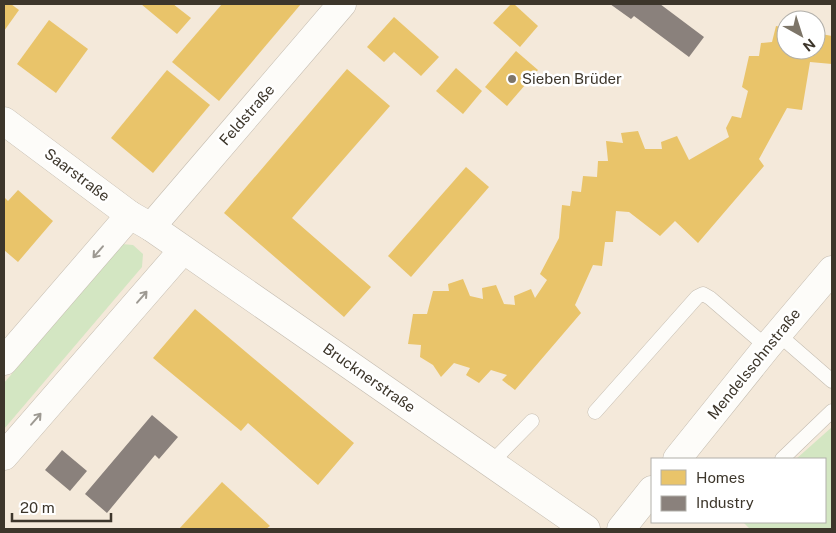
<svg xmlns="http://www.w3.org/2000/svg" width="836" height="533" font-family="'Public Sans',sans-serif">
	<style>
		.green { fill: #d3e6c2 }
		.homes { fill: #e9c46a }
		.industry { fill: #8a817c }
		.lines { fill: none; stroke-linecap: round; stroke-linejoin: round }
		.service-casing { stroke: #c4bcb0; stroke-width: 15 }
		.minor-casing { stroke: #c4bcb0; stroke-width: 29 }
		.service { stroke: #fdfcf9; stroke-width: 14 }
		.minor { stroke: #fdfcf9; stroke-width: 28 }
		.oneway { stroke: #9d9992 }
		.poi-dot { fill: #7d7568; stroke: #fff; stroke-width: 2 }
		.labels { text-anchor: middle; stroke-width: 5; stroke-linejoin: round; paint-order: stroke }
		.poi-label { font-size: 15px; fill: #3d362b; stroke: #fff; text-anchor: start }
		.street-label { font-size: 15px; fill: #3d362b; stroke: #fff }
	</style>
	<rect width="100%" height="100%" fill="#f4e9da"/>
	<g class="green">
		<polygon points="122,244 133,245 143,254 142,267 4,429 4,383"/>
		<polygon points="832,427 832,529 750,529 743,522 825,522 825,459 796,459"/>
	</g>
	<g class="homes">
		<polygon points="4,4 11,4 19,10 4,31"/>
		<polygon points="141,4 173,4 191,18 177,34"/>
		<polygon points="222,4 301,4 219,101 172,62"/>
		<polygon points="511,4 514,4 538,26 520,47 493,23"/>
		<polygon points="394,17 439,57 421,76 394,52 384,62 367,47"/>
		<polygon points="49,20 88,49 56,93 17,64"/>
		<polygon points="776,26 786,28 786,50 816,50 816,33 832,36 832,64 810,62 802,110 787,108 759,159 764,166 698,243 675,221 660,236 629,212 616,211 613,242 605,242 602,266 593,265 575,305 581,313 515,390 502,380 507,375 491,370 479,383 466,375 470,368 454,363 441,377 433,365 420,357 421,345 408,344 413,314 427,314 433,291 449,291 448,284 463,279 470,296 483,299 482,288 496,285 504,304 515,305 514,296 531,289 535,298 547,280 540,274 559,238 562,205 570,206 572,191 581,192 583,176 597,177 598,161 608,161 606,141 623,143 621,133 638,131 645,149 662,149 661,142 677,136 689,160 729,137 726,128 732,116 741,118 748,91 742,87 749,56 759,56 761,43 772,42"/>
		<polygon points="516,51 538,70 507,106 485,87"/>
		<polygon points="456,68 482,91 463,114 436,91"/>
		<polygon points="347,69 390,106 292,218 371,287 344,317 224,213"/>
		<polygon points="167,70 210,105 153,173 111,138"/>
		<polygon points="466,167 489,187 411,277 388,256"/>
		<polygon points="18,190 53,221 18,262 4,250 4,197 8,201"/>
		<polygon points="195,309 354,443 318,485 248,423 241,431 153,358"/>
		<polygon points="222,482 270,526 266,529 179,529"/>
	</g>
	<g class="industry">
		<polygon points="610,4 660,4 704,37 689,57 634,16 631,19"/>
		<polygon points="152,415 178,437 159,459 155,455 107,513 85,494"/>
		<polygon points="62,450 87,471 70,491 45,470"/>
	</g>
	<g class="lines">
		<g class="service-casing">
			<g id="service">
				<polyline points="778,334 832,381"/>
				<polyline points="595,412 697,297 703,294 710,298 767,347"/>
				<polyline points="782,459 832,411"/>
				<polyline points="492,462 532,421"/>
			</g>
		</g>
		<g class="minor-casing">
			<g id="minor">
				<polyline points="4,121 130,215 151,227 586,529"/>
				<polyline points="151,227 342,4"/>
				<polyline points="4,361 130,215"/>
				<polyline points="4,456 183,250"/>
				<polyline points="677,459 767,347 832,270"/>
				<polyline points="621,529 652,490"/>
			</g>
		</g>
		<use href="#service" class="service"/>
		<use href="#minor" class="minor"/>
	</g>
	<defs><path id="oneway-shaft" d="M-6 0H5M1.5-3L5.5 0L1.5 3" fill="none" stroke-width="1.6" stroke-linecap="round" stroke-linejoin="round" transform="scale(1.25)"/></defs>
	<g class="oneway">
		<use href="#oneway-shaft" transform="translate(98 252) rotate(131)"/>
		<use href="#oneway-shaft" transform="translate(142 297) rotate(-49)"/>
		<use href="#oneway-shaft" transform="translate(36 419) rotate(-49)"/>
	</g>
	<circle class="poi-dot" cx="512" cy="79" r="5"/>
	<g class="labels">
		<g class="poi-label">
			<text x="522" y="84">Sieben Brüder</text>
		</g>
		<g class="street-label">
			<text transform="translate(247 115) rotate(-49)" y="5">Feldstraße</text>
			<text transform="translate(77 175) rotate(37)" y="5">Saarstraße</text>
			<text transform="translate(754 364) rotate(-51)" y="5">Mendelssohnstraße</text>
			<text transform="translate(369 378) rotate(35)" y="5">Brucknerstraße</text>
		</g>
	</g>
	<rect width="836" height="533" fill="none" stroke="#3d362b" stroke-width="10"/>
	<rect x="651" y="458" width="175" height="65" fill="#ffffff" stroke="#b1afaa"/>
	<rect x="661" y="470" width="25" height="15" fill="#e9c46a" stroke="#b1afaa"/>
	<text x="696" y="483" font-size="15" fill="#3d362b">Homes</text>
	<rect x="661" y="496" width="25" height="15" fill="#8a817c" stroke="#b1afaa"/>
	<text x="696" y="508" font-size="15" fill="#3d362b">Industry</text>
	<g transform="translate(801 35) rotate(141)"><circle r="24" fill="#ffffff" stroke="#b1afaa"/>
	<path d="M0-4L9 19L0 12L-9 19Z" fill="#7d7568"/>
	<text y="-8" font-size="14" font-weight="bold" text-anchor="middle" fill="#3d362b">N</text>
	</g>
	<path d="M12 513v8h99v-8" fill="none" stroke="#3d362b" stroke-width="2.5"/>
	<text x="20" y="513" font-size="15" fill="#3d362b" stroke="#ffffff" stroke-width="4" paint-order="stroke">20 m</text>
</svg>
